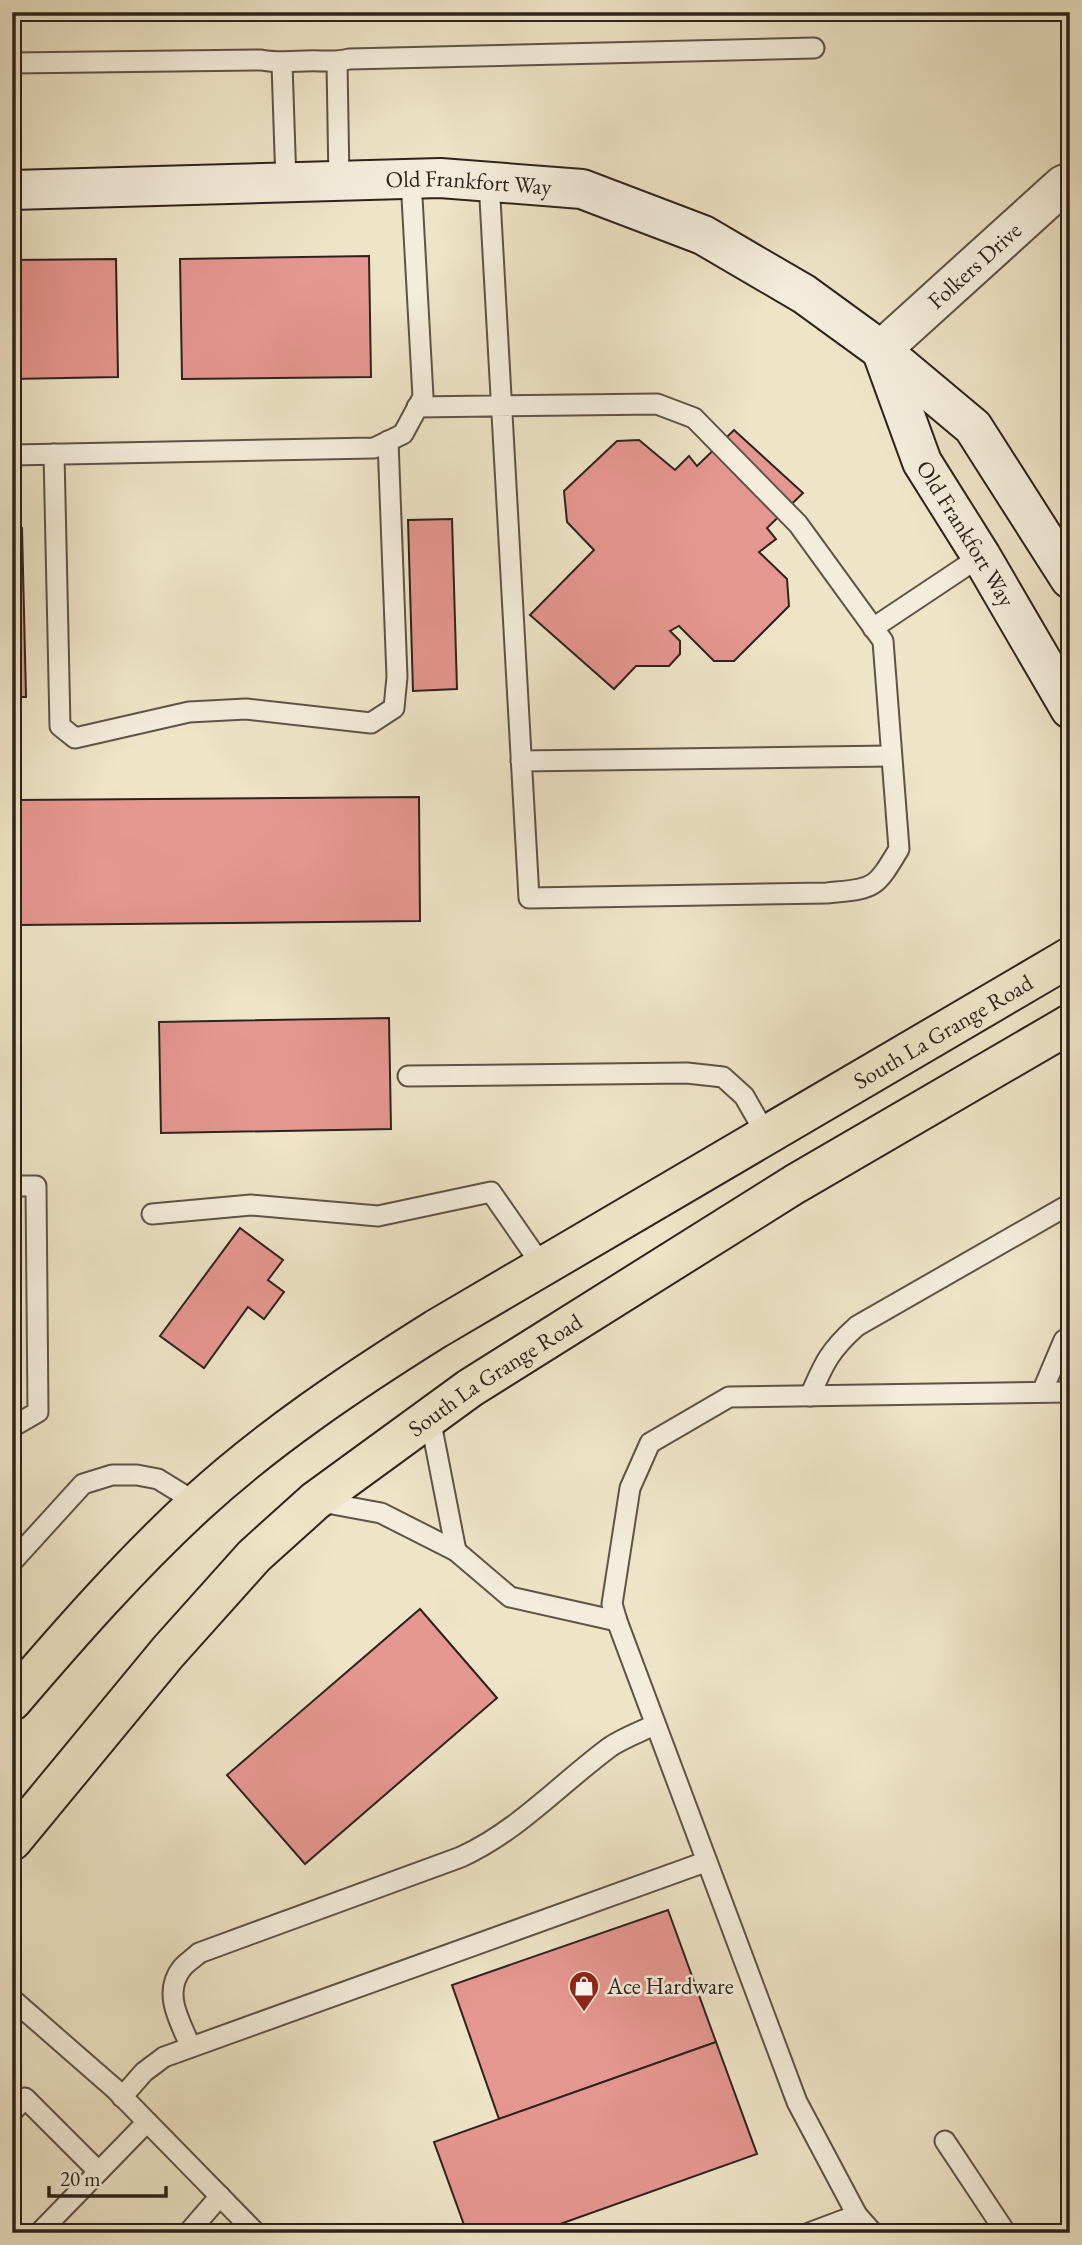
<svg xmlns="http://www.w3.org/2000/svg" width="1082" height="2245" font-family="'EB Garamond',serif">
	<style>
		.building { fill: #e59690; stroke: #2e231b; stroke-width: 2 }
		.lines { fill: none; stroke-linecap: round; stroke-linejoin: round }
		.lane-casing { stroke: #5e5346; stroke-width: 23 }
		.street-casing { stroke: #5e5346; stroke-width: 42 }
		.secondary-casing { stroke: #2e231b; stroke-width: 42 }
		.primary-casing { stroke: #2e231b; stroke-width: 42 }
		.lane { stroke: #f4eddb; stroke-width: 19 }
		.street { stroke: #f4eddb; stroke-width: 38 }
		.secondary { stroke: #f4eddb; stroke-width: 38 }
		.primary { stroke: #eee4c7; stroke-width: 38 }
		.labels { text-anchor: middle; stroke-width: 5; stroke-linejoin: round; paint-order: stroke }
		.street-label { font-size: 23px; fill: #2e231b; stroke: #f4eddb }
		.poi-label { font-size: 23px; fill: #2e231b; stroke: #f4eddb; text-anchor: start }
	</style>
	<rect width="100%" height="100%" fill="#eee4c7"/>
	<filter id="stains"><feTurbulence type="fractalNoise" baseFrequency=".00286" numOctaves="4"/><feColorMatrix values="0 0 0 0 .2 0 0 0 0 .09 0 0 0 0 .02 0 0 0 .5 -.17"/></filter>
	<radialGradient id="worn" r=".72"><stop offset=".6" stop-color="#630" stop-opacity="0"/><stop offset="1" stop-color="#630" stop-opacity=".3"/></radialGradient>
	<g class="building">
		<polygon points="369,256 371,377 182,379 180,259"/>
		<polygon points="116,259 118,377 12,379 12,260"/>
		<polygon points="734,430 803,493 767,528 776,539 759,552 787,579 789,606 734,661 714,661 679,626 670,631 680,641 680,654 669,666 636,666 614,689 530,615 594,550 567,522 564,491 617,441 639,440 675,470 689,456 697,466"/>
		<polygon points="452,519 457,689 413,691 408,520"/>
		<polygon points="12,528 22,528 26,697 12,697"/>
		<polygon points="419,797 420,921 19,925 18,800"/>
		<polygon points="389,1018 391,1129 161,1133 159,1022"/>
		<polygon points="240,1228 283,1260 268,1280 284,1292 264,1319 248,1307 204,1368 160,1336"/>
		<polygon points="420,1609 497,1698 305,1864 227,1775"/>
		<polygon points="668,1910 716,2042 499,2119 452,1985"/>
		<polygon points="716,2042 757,2154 535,2233 467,2233 434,2142"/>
	</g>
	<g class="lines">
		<g class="lane-casing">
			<g id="lane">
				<path d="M12,63L261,60C282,64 300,60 320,61C332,61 338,62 349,59L814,48"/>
				<polyline points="337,63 339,181"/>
				<polyline points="282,64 286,183"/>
				<path d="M417,407L657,404L694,418L798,524L883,641L899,849C874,891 874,888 827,893L529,898C515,659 502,420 489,181"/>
				<polyline points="54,454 60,726 75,738 189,712 246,709 371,723 394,708 397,677 388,441"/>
				<polyline points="12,455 374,448 403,434 423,397 411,179"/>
				<polyline points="873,628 981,556"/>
				<polyline points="521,761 891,756"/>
				<polyline points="408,1076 687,1073 723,1077 744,1096 767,1136"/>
				<polyline points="12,1186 36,1186 38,1412 12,1427"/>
				<polyline points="152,1214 251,1205 378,1216 491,1192 543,1267"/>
				<polyline points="1042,1392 1064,1340 1070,1337"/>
				<path d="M810,1396C824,1363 830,1350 857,1326L1070,1204"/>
				<polyline points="430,1418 456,1551"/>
				<polyline points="316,1501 381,1513 456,1551 510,1597 617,1621"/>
				<polyline points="12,1562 83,1484 112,1475 137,1475 158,1479 197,1503"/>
				<polyline points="12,1999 115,2089 256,2233"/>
				<path d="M191,2047C180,2022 162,1993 182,1968C187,1962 194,1958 199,1953L461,1857C518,1831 560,1784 610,1747C623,1738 640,1732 654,1725"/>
				<polyline points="122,2097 144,2072 164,2057 705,1862"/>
				<polyline points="12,2112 25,2098 98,2171"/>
				<polyline points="945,2141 1006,2233"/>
				<polyline points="39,2233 147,2122"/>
				<polyline points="188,2233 220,2196"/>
				<polyline points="809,2233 857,2215"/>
				<polyline points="873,2233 857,2215 797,2102 617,1621 612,1604 630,1488 650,1443 729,1397 1070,1392"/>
			</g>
		</g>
		<g class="street-casing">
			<g id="street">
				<path id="s1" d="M881,350L1063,185L1070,182"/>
			</g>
		</g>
		<g class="secondary-casing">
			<g id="secondary">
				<path id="s2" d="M12,190L440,178L582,189L703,235L804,294L881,350L973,427L1070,579"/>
				<path id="s3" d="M882,352L922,462L981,556L1070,709"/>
			</g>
		</g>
		<g class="primary-casing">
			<g id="primary">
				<path id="s4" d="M12,1701C71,1632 130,1565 196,1504C269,1437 353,1381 436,1329L1070,957"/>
				<path id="s5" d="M12,1841L168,1652L254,1556L315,1501L470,1388L795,1184L1070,1024"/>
			</g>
		</g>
		<use href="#lane" class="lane"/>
		<use href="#street" class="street"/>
		<use href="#secondary" class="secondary"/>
		<use href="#primary" class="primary"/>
	</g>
	<defs>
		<g id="shop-pin" transform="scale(1.575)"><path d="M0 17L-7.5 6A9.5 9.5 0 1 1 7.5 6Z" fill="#8f2418" stroke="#f4eddb"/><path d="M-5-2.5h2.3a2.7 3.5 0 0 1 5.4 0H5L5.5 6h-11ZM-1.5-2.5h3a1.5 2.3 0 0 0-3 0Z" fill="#fff"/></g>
	</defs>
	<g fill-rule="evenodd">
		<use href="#shop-pin" x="584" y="1986"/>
	</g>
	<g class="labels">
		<g class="street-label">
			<text dy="8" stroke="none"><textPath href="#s2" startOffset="457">Old Frankfort Way</textPath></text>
			<text dy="8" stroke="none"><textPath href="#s1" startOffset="126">Folkers Drive</textPath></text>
			<text dy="8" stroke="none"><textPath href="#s3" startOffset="201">Old Frankfort Way</textPath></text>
			<text dy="8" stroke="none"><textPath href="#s4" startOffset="1155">South La Grange Road</textPath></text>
			<text dy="8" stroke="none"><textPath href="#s5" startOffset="676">South La Grange Road</textPath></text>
		</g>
		<g class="poi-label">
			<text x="607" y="1994">Ace Hardware</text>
		</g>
	</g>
	<rect width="1082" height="2245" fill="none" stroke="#eee4c7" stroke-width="42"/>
	<rect x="14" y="14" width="1054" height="2217" fill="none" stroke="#2e231b" stroke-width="3.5"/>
	<rect x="21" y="21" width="1040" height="2203" fill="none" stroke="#2e231b" stroke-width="2"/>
	<path d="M49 2186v10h117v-10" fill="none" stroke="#2e231b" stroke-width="3.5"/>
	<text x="60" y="2186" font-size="21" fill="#2e231b" stroke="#f4eddb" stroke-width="5" paint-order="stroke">20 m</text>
	<rect width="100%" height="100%" filter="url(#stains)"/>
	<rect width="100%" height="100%" fill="url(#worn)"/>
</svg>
